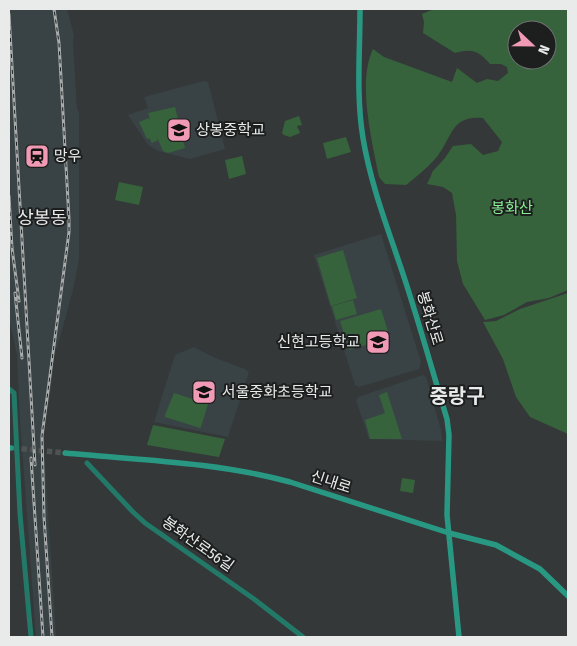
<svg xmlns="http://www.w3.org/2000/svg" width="577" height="646" font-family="'Fira Sans Condensed','Noto Sans KR',sans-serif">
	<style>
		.built { fill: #394345 }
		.green { fill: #36633b; fill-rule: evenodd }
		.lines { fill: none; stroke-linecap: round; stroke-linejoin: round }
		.secondary-tunnel { stroke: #4f5354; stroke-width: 5.5; stroke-dasharray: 5.5 3; stroke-linecap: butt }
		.tertiary { stroke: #237968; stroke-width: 5 }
		.secondary { stroke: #299883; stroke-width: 5.5 }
		.rail-casing { stroke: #a8abab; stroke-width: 3 }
		.rail { stroke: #1d1f1f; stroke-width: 1; stroke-dasharray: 4; stroke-linecap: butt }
		.labels { text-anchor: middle; stroke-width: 4; stroke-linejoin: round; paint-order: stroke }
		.poi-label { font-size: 15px; fill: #e9ebeb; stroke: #1d1f1f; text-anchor: start }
		.park-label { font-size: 15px; fill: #87ee93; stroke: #1d1f1f }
		.street-label { font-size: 15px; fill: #e9ebeb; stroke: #1d1f1f }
		.quarter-label { font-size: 18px; fill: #e9ebeb; stroke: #1d1f1f }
		.district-label { font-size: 20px; font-weight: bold; fill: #e9ebeb; stroke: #1d1f1f }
	</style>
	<rect width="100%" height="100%" fill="#343839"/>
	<g class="built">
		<polygon points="9,9 67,9 74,35 73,43 77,109 79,112 79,259 73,290 57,348 54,349 50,370 53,371 51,389 43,434 56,637 36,637 20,420 17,355 9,319"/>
		<polygon points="204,81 208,82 225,149 190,159 158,151 148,145 128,115 148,108 144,97"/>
		<polygon points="381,234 421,362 419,369 359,387 355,385 314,255"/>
		<polygon points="194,347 213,357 245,369 249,372 228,437 154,422 175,355"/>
		<polygon points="423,375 426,377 441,430 442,441 369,439 356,400 358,397"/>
	</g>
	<g class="green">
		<path d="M434,9H568V290L549,298L527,302L504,315L485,320L463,284L457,261L456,215L452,193L443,187L427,184L431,176L432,172L445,158L453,146L471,144L483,155L498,151L502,142L483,118C449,115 453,139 435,159C426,169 416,177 406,185L385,184L379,177C372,141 357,82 373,49L384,57L452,82L457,68L477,83L487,79L498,81L508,73L507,67L501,64H490C479,51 472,48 455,53L423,33L424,22L422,14ZM517,30H547V60H517Z"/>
		<polygon points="175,107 185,148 168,153 163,151 156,135 158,140 152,143 149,138 147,139 139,122 149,118 151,122 148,113"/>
		<polygon points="299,116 302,125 297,126 300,133 290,137 284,135 282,133 285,121"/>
		<polygon points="346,137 351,152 327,159 323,143"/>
		<polygon points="242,156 246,174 229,179 225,160"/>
		<polygon points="119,182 143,187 139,205 115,200"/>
		<polygon points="343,250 357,298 331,306 317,258"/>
		<polygon points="568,293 568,434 530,417 516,397 503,359 483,322 496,321 520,309"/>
		<polygon points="353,300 357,314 336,320 332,306"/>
		<polygon points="381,309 390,338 349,350 340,321"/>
		<polygon points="387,392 401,436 402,439 370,439 365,420 385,413 379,395"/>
		<polygon points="174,393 208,404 201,427 200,428 165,417 165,415"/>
		<polygon points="153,425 225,439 219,457 147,445"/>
		<polygon points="402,478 415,480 413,493 400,491"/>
	</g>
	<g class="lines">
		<polyline class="secondary-tunnel" points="13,448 65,453"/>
		<g class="tertiary">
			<polyline points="9,389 14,393 20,514 31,637"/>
			<polyline points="87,463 133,512 145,523 254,599 303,637"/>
		</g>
		<g class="secondary">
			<path d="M360,9C360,52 356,96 363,138C371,187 390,234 405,280C420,326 433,373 447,419L449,435L447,515L459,637"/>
			<polyline points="9,448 11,448"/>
			<path d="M65,453C140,460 217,462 290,482L449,533L496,545L540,569L568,596"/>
		</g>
		<g class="rail-casing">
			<g id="rail">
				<polyline points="9,14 35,465"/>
				<polyline points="9,196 12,248 19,301"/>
				<polyline points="15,293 22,358"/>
				<polyline points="31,458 43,637"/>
				<polyline points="52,637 44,517 42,436 69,232 69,219 59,43 54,9"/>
			</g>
		</g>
		<use href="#rail" class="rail"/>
	</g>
	<defs>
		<g id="school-square" transform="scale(1.25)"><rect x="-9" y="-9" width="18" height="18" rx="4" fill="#f09ab5" stroke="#1d1f1f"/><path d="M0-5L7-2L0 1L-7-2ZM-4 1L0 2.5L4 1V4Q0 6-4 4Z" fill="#111"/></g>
		<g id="station-square" transform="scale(1.25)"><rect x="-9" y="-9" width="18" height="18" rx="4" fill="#f09ab5" stroke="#1d1f1f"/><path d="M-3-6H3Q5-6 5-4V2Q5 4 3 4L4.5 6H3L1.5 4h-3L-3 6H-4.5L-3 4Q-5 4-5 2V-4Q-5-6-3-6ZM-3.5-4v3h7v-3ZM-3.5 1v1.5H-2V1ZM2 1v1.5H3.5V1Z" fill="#111"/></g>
	</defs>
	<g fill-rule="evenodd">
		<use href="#school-square" x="179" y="130"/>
		<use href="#station-square" x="37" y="156"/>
		<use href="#school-square" x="378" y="342"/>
		<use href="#school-square" x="204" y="392"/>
	</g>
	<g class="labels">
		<g class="poi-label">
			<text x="196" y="135">상봉중학교</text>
			<text x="54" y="161">망우</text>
			<text x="360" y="347" text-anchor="end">신현고등학교</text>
			<text x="222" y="397">서울중화초등학교</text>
		</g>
		<g class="park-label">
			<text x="512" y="213">봉화산</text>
		</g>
		<g class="street-label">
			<text transform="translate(430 318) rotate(73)" y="5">봉화산로</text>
			<text transform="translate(331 482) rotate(18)" y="5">신내로</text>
			<text transform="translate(198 544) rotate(35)" y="5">봉화산로56길</text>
		</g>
		<g class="quarter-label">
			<text x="42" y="224">상봉동</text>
		</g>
		<g class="district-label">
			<text x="457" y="403">중랑구</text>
		</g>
	</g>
	<rect width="577" height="646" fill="none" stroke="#e9ebeb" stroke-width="20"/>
	<g transform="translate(532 45) rotate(112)"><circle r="24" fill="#1d1f1f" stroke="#6f7171"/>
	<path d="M0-4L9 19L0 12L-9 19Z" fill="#f09ab5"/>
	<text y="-8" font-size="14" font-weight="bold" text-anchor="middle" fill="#e9ebeb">N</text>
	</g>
</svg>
